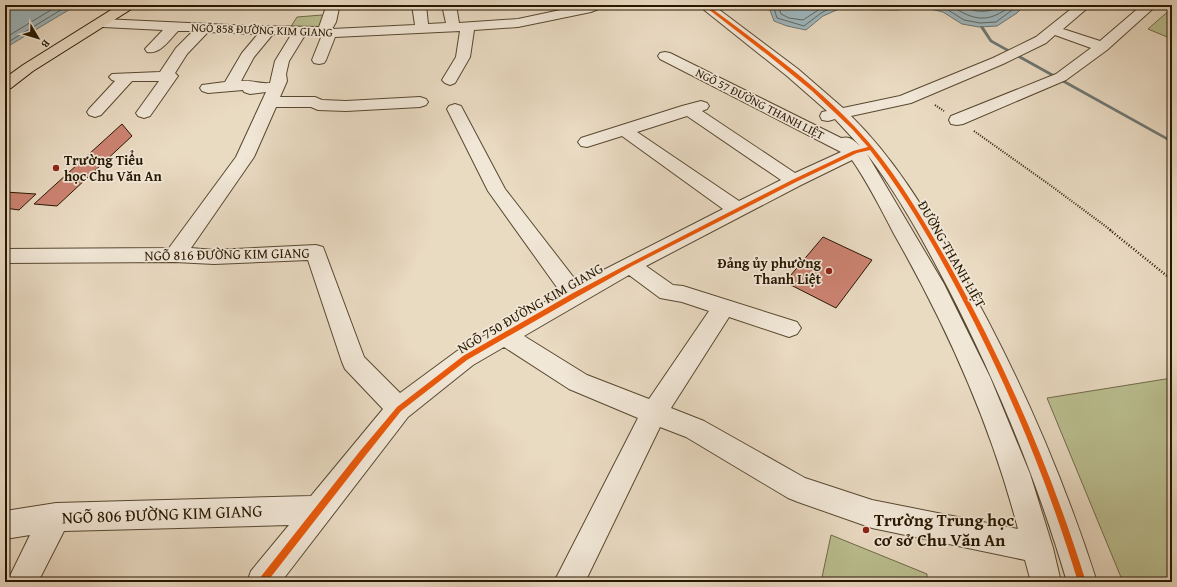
<svg xmlns="http://www.w3.org/2000/svg" width="1177" height="587" font-family="'Gentium Book Plus',serif">
	<style>
		.green { fill: #babe90; stroke: #706a48 }
		.water { fill: #9eb7bf; stroke: #6e7773 }
		.lines { fill: none; stroke-linecap: round; stroke-linejoin: round }
		.shore { stroke: #626760; stroke-width: 1 }
		.stream { fill: #6e7773; fill-rule: evenodd }
		.building { fill: #cc8372; stroke: #271700 }
		.minor-casing { stroke: #584830; stroke-width: 2 }
		.major-casing { stroke: #271700; stroke-width: 2 }
		.path-far1 { stroke: #271700; stroke-width: 2; stroke-dasharray: 1 1.5; stroke-linecap: butt }
		.path { stroke: #271700; stroke-width: 2.5; stroke-dasharray: 1 2; stroke-linecap: butt }
		.minor { fill: #f1e7d7; fill-rule: evenodd }
		.major { fill: #e9dac2; fill-rule: evenodd }
		.cycleway-casing { stroke: #f1e7d7; stroke-width: 2 }
		.cycleway { fill: #e8590c; fill-rule: evenodd }
		.poi-dot { fill: #8f2418; stroke: #f1e7d7; stroke-width: 1.5 }
		.labels { text-anchor: middle; stroke-width: 3.5; stroke-linejoin: round; paint-order: stroke }
		.far-street-label { font-size: 12px; fill: #271700; stroke: #f1e7d7 }
		.poi-label { font-size: 14px; font-weight: bold; fill: #271700; stroke: #f1e7d7; text-anchor: start }
		.street-label { font-size: 14px; fill: #271700; stroke: #f1e7d7 }
		.near-street-label { font-size: 17px; fill: #271700; stroke: #f1e7d7 }
		.near-poi-label { font-size: 17px; font-weight: bold; fill: #271700; stroke: #f1e7d7; text-anchor: start }
	</style>
	<rect width="100%" height="100%" fill="#e9dac2"/>
	<filter id="stains"><feTurbulence type="fractalNoise" baseFrequency=".005" numOctaves="4"/><feColorMatrix values="0 0 0 0 .2 0 0 0 0 .09 0 0 0 0 .02 0 0 0 .5 -.17"/></filter>
	<radialGradient id="worn" r=".72"><stop offset=".6" stop-color="#630" stop-opacity="0"/><stop offset="1" stop-color="#630" stop-opacity=".3"/></radialGradient>
	<g class="green">
		<polygon points="1172,8 1172,39 1148,29"/>
		<polygon points="322,15 325,21 323,28 290,28 297,17"/>
		<polygon points="1172,378 1172,582 1123,582 1047,398"/>
		<polygon points="831,535 927,574 927,582 821,582"/>
	</g>
	<g class="water">
		<polygon points="19,5 77,5 5,48 5,13"/>
		<polygon points="768,5 1025,5 1017,13 997,26 979,27 962,24 943,12 922,7 896,10 839,9 823,16 806,30 787,26 774,21"/>
	</g>
	<g class="lines">
		<g class="shore">
			<polyline points="773,5 777,18 804,26 821,13 837,5"/>
			<polyline points="778,5 781,14 789,18 803,20 826,5"/>
			<polyline points="854,5 907,5"/>
			<polyline points="930,5 945,8 964,20 980,23 996,22 1019,5"/>
			<path d="M950,5C974,21 988,24 1012,5"/>
			<path d="M961,5C975,13 988,14 1002,5"/>
			<polyline points="5,38 59,5"/>
			<polyline points="5,44 69,5"/>
		</g>
		<polygon class="stream" points="981,26 983,26 992,40 1172,140 1172,143 990,42 980,27"/>
	</g>
	<g class="building">
		<polygon points="122,124 132,136 57,206 34,204"/>
		<polygon points="5,192 36,194 19,210 5,208"/>
		<polygon points="823,237 872,260 836,308 785,282"/>
	</g>
	<g class="lines">
		<g class="minor-casing">
			<path id="minor" d="M321,5H336L339,8L336,22L332,29L415,25L412,5H426L428,24L446,23L442,5H456L459,23L518,19L584,5H603L601,8L591,12L518,27L474,30L470,57L455,83L450,85L445,83L442,80L456,57L460,31L335,37L326,60L324,63L319,64L314,63L312,60L322,35H305L289,61L286,74L287,81L280,97H315L322,100L346,101L420,97L426,99L428,102L426,105L420,107L346,111L318,110L311,107H276L254,157L191,248L214,250L316,245L323,247L364,357L400,393L457,351L561,293L488,191L447,109L449,106L455,104L461,106L505,189L578,283L723,209L622,136L587,147L581,146L578,142L581,138L682,106L701,101L707,103L709,106L707,109L702,111L795,173L841,152L660,59L658,56L660,53L665,52L670,53L841,138C851,136 853,140 860,146L835,119L828,121L822,120L820,116L822,112L827,111L787,76L698,5H713L798,69L843,108L900,96L993,58L1036,37L1076,5H1091L1063,29L1100,41L1142,5H1157L1107,50L1066,80L963,124L957,125L951,124L949,120L951,116L1056,74L1091,48L1055,35L1046,43L1003,64L911,103L851,116C894,158 925,210 955,261C1014,363 1061,470 1097,582H1067C1037,480 997,383 948,288C924,242 899,196 867,154L944,284L990,377L1030,474L1053,548L1061,582H1031L1025,560L872,528L798,502L788,498L686,437L660,427L585,582H554L638,418L569,389L504,347L473,365L408,417L281,582H247L251,571L289,525L64,531L38,582H7L30,535L5,539V511L56,503L311,496L383,409L345,369L342,362L308,260L214,264L175,262L5,263V249L169,248L236,157L266,92L250,94L244,92L243,90L208,93L202,91L200,88L202,85L225,82L242,53L258,34L208,32L187,54L175,73L178,76L150,116L144,118L138,116L136,113L159,81H132L101,115L95,117L89,115L87,112L89,109L115,81L112,80L109,77L112,74L160,72L176,48L193,31H178C170,39 160,55 147,52L145,49L163,30L103,27L98,26L96,23L98,20L103,19L252,26L319,27L325,10L320,7ZM273,34L291,35L275,61L270,83C259,84 252,80 241,81L254,57ZM687,116L781,180L739,201L637,132ZM852,160C868,183 881,209 894,234C947,327 991,425 1018,529L872,500L805,478L704,421L671,408L729,317L789,337L797,334L801,328L797,322L683,286L673,285L646,266L801,185ZM629,275L660,298L682,302L709,311L649,399L587,375L524,336Z"/>
		</g>
		<g class="major-casing">
			<polygon id="major" points="119,5 135,5 133,8 33,71 11,88 5,90 5,78 23,65"/>
		</g>
		<g class="path-far1">
			<polyline points="935,105 944,111"/>
			<polyline points="974,131 1050,185 1112,231"/>
		</g>
		<polyline class="path" points="1110,230 1172,280"/>
		<use href="#minor" class="minor"/>
		<use href="#major" class="major"/>
		<g class="cycleway-casing">
			<path id="cycleway" d="M703,5H707C758,43 811,80 855,127C893,167 921,216 949,264C1006,366 1051,470 1086,582H1078C1047,480 1008,385 958,291C932,242 904,194 870,150L857,153L796,182L632,266L577,297L467,360L401,411L366,455L267,582H258L259,579L360,451L397,407L463,356L573,293L628,264L792,180L853,151L868,147L852,129L812,91L769,56Z"/>
		</g>
		<use href="#cycleway" class="cycleway"/>
	</g>
	<g class="poi-dot">
		<circle cx="56" cy="168" r="4"/>
		<circle cx="829" cy="271" r="4"/>
		<circle cx="866" cy="530" r="4"/>
	</g>
	<g class="labels">
		<g class="far-street-label">
			<text transform="translate(262 30) rotate(2)" y="4">NGÕ 858 ĐƯỜNG KIM GIANG</text>
			<text transform="translate(760 104) rotate(27)" y="4">NGÕ 57 ĐƯỜNG THANH LIỆT</text>
		</g>
		<g class="poi-label">
			<text x="64" y="165">Trường Tiểu<tspan x="64" dy="16">học Chu Văn An</tspan></text>
			<text x="821" y="268" text-anchor="end">Đảng ủy phường<tspan x="821" dy="16">Thanh Liệt</tspan></text>
		</g>
		<g class="street-label">
			<text transform="translate(227 254) rotate(-1)" y="5">NGÕ 816 ĐƯỜNG KIM GIANG</text>
			<text transform="translate(952 254) rotate(60)" y="5">ĐƯỜNG THANH LIỆT</text>
			<text transform="translate(530 308) rotate(-30)" y="5">NGÕ 750 ĐƯỜNG KIM GIANG</text>
		</g>
		<g class="near-street-label">
			<text transform="translate(162 514) rotate(-2)" y="6">NGÕ 806 ĐƯỜNG KIM GIANG</text>
		</g>
		<g class="near-poi-label">
			<text x="874" y="526">Trường Trung học<tspan x="874" dy="20">cơ sở Chu Văn An</tspan></text>
		</g>
	</g>
	<rect width="1177" height="587" fill="none" stroke="#e9dac2" stroke-width="20"/>
	<rect x="6" y="6" width="1165" height="575" fill="none" stroke="#271700" stroke-width="2"/>
	<rect x="10" y="10" width="1157" height="567" fill="none" stroke="#271700"/>
	<g transform="translate(38 38) rotate(128)" stroke="#f1e7d7" stroke-width="3" paint-order="stroke">
	<path d="M0-3L7 15L0 10L-7 15Z" fill="#271700"/>
	<text y="-6" font-size="11" font-weight="bold" text-anchor="middle" fill="#271700">B</text>
	</g>
	<rect width="100%" height="100%" filter="url(#stains)"/>
	<rect width="100%" height="100%" fill="url(#worn)"/>
</svg>
